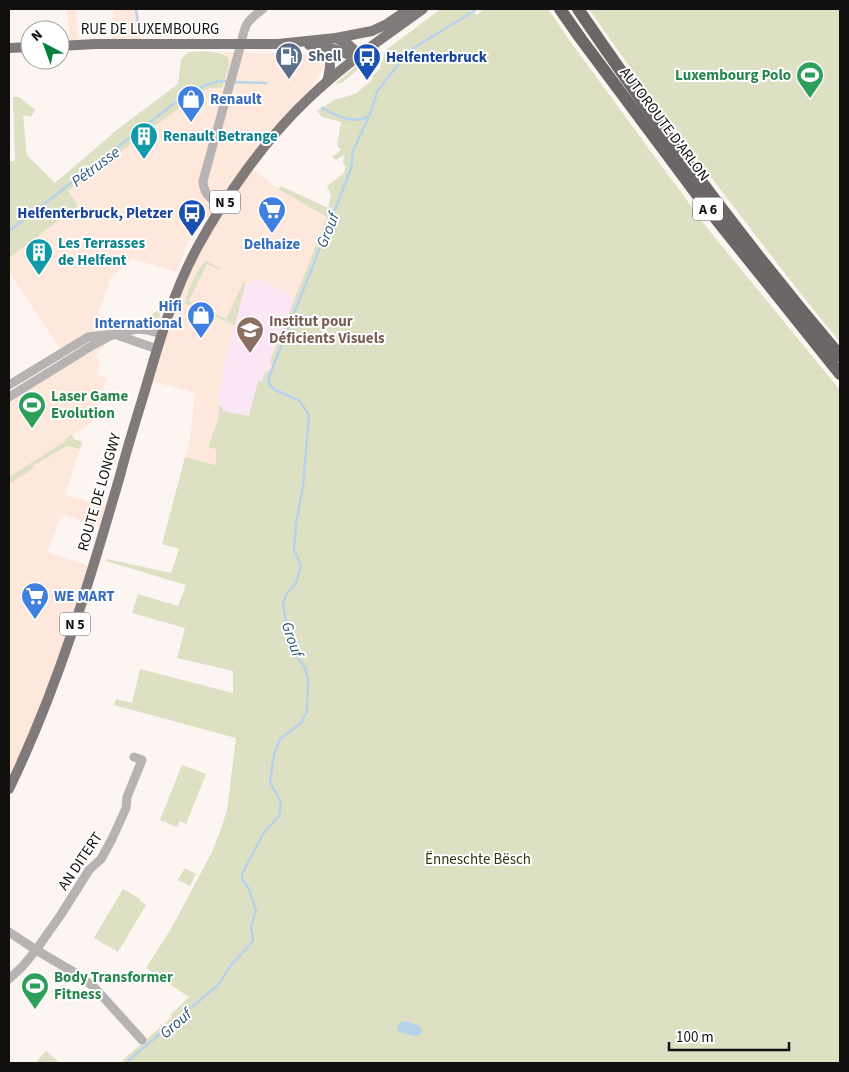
<svg xmlns="http://www.w3.org/2000/svg" width="849" height="1072" font-family="'Source Sans 3',sans-serif">
	<style>
		.commercial { fill: #fee8db }
		.education { fill: #fbe6f5 }
		.green { fill: #dde0c2 }
		.water { fill: #b7d3eb }
		.lines { fill: none; stroke-linecap: round; stroke-linejoin: round }
		.stream { stroke: #b7d3eb; stroke-width: 2.5 }
		.minor { stroke: #b7b3b3; stroke-width: 9 }
		.major { stroke: #817a7a; stroke-width: 10 }
		.highway { stroke: #6d6666; stroke-width: 12 }
		.labels { text-anchor: middle; stroke-width: 4; stroke-linejoin: round; paint-order: stroke }
		.shield { fill: #fff; stroke: #595857; stroke-width: 1 }
		.shield-label { font-size: 14px; font-weight: bold; fill: #12100f }
		.street-label { font-size: 15px; fill: #12100f; stroke: #fff }
		.service-label { font-size: 15px; font-weight: bold; fill: #4e5e75; stroke: #fff; text-anchor: start }
		.transit-label { font-size: 15px; font-weight: bold; fill: #164399; stroke: #fff; text-anchor: start }
		.leisure-label { font-size: 15px; font-weight: bold; fill: #27864d; stroke: #fff; text-anchor: start }
		.shop-label { font-size: 15px; font-weight: bold; fill: #366cbe; stroke: #fff; text-anchor: start }
		.culture-label { font-size: 15px; font-weight: bold; fill: #0d838f; stroke: #fff; text-anchor: start }
		.education-label { font-size: 15px; font-weight: bold; fill: #785e54; stroke: #fff; text-anchor: start }
		.park-label { font-size: 15px; fill: #33350c; stroke: #fff }
		.water-label { font-size: 16px; font-style: italic; fill: #2c577a; stroke: #fff }
	</style>
	<rect width="100%" height="100%" fill="#fdf5f2"/>
	<g class="commercial">
		<polygon points="67,9 76,9 79,45 70,45"/>
		<polygon points="114,9 138,9 142,44 111,44"/>
		<polygon points="219,52 316,54 320,56 323,59 324,64 321,72 293,115 250,166 278,189 327,216 295,298 259,279 245,285 244,282 226,319 189,301 207,264 218,269 218,268 206,261 203,262 194,280 184,303 235,325 222,375 223,378 219,395 218,420 208,446 217,449 216,465 185,457 190,439 195,393 148,380 162,334 214,219 208,216 198,226 186,247 177,272 132,259 108,281 110,282 98,312 112,325 120,327 96,355 100,363 97,375 107,378 92,422 72,435 74,439 82,442 65,495 110,508 104,528 66,516 62,516 60,518 47,552 92,567 9,789 9,397 93,345 88,337 62,352 9,272 9,258 78,206 68,191 199,92 211,88 226,55"/>
	</g>
	<polygon class="education" points="259,279 295,298 270,361 272,367 262,381 249,416 222,411 222,407 219,406 219,395 223,379 222,375 245,285"/>
	<g class="green">
		<polygon points="441,9 468,9 477,15 483,10 482,9 548,9 572,44 708,229 840,390 840,1063 122,1063 124,1059 172,1017 170,1015 189,997 146,968 172,927 212,852 221,829 227,810 236,738 114,705 116,699 132,703 140,669 233,693 233,671 177,658 185,628 132,613 138,594 178,606 186,585 106,561 107,559 171,573 179,549 162,544 185,457 216,465 216,449 208,447 218,420 219,406 222,407 222,411 249,416 258,381 262,381 265,373 272,367 270,361 327,217 278,189 281,186 328,208 331,195 327,186 343,174 346,167 343,163 344,155 336,160 332,157 341,150 337,145 341,122 322,117 317,111 334,100 355,94 371,81 373,75 380,69 384,55 387,49"/>
		<path d="M589,9H840V342C793,285 749,227 704,168C665,116 626,63 589,9Z"/>
		<path d="M188,52C198,52 231,48 229,64C228,72 224,80 222,88H211L199,93L68,191L78,206L9,258V161H15L13,97H19L35,110L31,117L23,115L27,155L55,183L118,129L178,84L181,59Z"/>
		<polygon points="372,53 374,53 371,58 342,83 337,84 336,83"/>
		<path d="M206,261L219,268L218,269L207,264L189,301L226,319L244,281L245,285L235,325L184,303C189,291 196,268 206,261Z"/>
		<path d="M161,309C162,327 142,326 129,327Z"/>
		<polygon points="71,435 74,439 82,442 80,449 67,446 34,465 32,469 9,484 9,477 66,441 65,439"/>
		<polygon points="182,765 206,774 186,824 180,821 177,827 160,820"/>
		<polygon points="185,868 196,874 190,886 178,880"/>
		<polygon points="123,889 140,899 140,901 146,905 118,952 94,938"/>
		<polygon points="46,1051 60,1063 35,1063"/>
	</g>
	<polygon class="water" points="405,1021 420,1026 422,1031 421,1034 415,1036 399,1032 397,1028 399,1023"/>
	<g class="lines">
		<g class="stream">
			<polyline points="136,9 139,33"/>
			<polyline points="234,82 266,83"/>
			<path d="M322,108C339,116 349,124 368,117"/>
			<path d="M9,231L172,105C189,94 206,80 228,81"/>
			<polyline points="128,1063 129,1060 218,985 232,964 253,941 251,927 256,911 249,889 243,881 242,874 263,834 279,816 281,803 270,782 274,755 280,739 301,723 307,711 308,679 305,668 298,658 288,634 283,603 287,593 296,583 301,566 294,549 296,524 303,486 309,415 299,400 275,390 269,384 269,377 351,169 353,151 369,116 378,90 409,51 477,9"/>
		</g>
		<g class="minor">
			<path d="M222,207C211,198 204,196 203,181L241,44C245,23 247,21 263,9"/>
			<polyline points="9,385 88,337 114,334 137,329 147,330 162,334"/>
			<polyline points="9,397 93,345 114,334 157,349"/>
			<polyline points="9,932 36,950 77,974 94,987 142,1040"/>
			<polyline points="9,979 22,967 36,950 62,913 89,870 101,859 112,839 126,808 127,797 142,760 134,757"/>
		</g>
		<g class="major">
			<polyline points="336,38 349,45 359,55"/>
			<path d="M309,45C326,45 341,51 356,58"/>
			<polyline points="60,46 95,44 278,44 336,38 372,31 387,24 409,9"/>
			<polyline points="9,48 30,47"/>
			<path d="M314,50C335,53 331,66 327,82"/>
			<path d="M9,789C58,688 90,580 121,472C129,441 139,411 148,380C161,335 175,289 197,248C226,195 265,140 308,99C343,65 384,37 423,9"/>
		</g>
		<g class="highway">
			<polyline points="560,9 581,39 704,204 840,374"/>
			<path d="M578,9C659,128 746,245 840,356"/>
		</g>
	</g>
	<defs>
		<g id="fuel-pin" transform="scale(1.4375)"><path d="M0 17L-7.5 6A9.5 9.5 0 1 1 7.5 6Z" fill="#5c6f8a" stroke="#fff"/><path d="M-5.5-6h7V0h2V4h1.3V-2.5L3-4.5l.8-.8L6-3V5H2.5V1h-1V6h-7ZM-4.2-4.7v3.2H.2V-4.7Z" fill="#fff"/></g>
		<g id="bus-pin" transform="scale(1.4375)"><path d="M0 17L-7.5 6A9.5 9.5 0 1 1 7.5 6Z" fill="#1a4fb4" stroke="#fff"/><path d="M-5-6H5V4H4V6H2V4H-2V6H-4V4H-5ZM-3.5-4V0h7V-4ZM-3.5 1.2v1.5H-2V1.2ZM2 1.2v1.5H3.5V1.2Z" fill="#fff"/></g>
		<g id="stadium-pin" transform="scale(1.4375)"><path d="M0 17L-7.5 6A9.5 9.5 0 1 1 7.5 6Z" fill="#2e9e5b" stroke="#fff"/><path d="M0-5a6.5 5 0 1 0 0 10a6.5 5 0 1 0 0-10ZM-3.5-1.8h7v3.6h-7Z" fill="#fff"/></g>
		<g id="shop-pin" transform="scale(1.4375)"><path d="M0 17L-7.5 6A9.5 9.5 0 1 1 7.5 6Z" fill="#3f7fe0" stroke="#fff"/><path d="M-5-2.5h2.3a2.7 3.5 0 0 1 5.4 0H5L5.5 6h-11ZM-1.5-2.5h3a1.5 2.3 0 0 0-3 0Z" fill="#fff"/></g>
		<g id="building-pin" transform="scale(1.4375)"><path d="M0 17L-7.5 6A9.5 9.5 0 1 1 7.5 6Z" fill="#0f9aa8" stroke="#fff"/><path d="M-4-6H4V6H1V3H-1V6H-4ZM-2.5-4.3h1.7v1.8h-1.7ZM.8-4.3h1.7v1.8H.8ZM-2.5-1h1.7V.8h-1.7ZM.8-1h1.7V.8H.8Z" fill="#fff"/></g>
		<g id="supermarket-pin" transform="scale(1.4375)"><path d="M0 17L-7.5 6A9.5 9.5 0 1 1 7.5 6Z" fill="#3f7fe0" stroke="#fff"/><path d="M-6-5.5h2.5l.6 2H6L4.5 2H-2.5L-4.4-4H-6ZM-1.5 3.2a1.3 1.3 0 1 0 .1 0ZM3 3.2a1.3 1.3 0 1 0 .1 0Z" fill="#fff"/></g>
		<g id="school-pin" transform="scale(1.4375)"><path d="M0 17L-7.5 6A9.5 9.5 0 1 1 7.5 6Z" fill="#8d6e63" stroke="#fff"/><path d="M0-5L7-2L0 1L-7-2ZM-4 1L0 2.5L4 1V4Q0 6-4 4Z" fill="#fff"/></g>
	</defs>
	<g fill-rule="evenodd">
		<use href="#fuel-pin" x="289" y="56"/>
		<use href="#bus-pin" x="367" y="57"/>
		<use href="#stadium-pin" x="810" y="75"/>
		<use href="#shop-pin" x="191" y="99"/>
		<use href="#building-pin" x="144" y="136"/>
		<use href="#supermarket-pin" x="272" y="210"/>
		<use href="#bus-pin" x="192" y="213"/>
		<use href="#building-pin" x="39" y="252"/>
		<use href="#shop-pin" x="201" y="315"/>
		<use href="#school-pin" x="250" y="330"/>
		<use href="#stadium-pin" x="32" y="405"/>
		<use href="#supermarket-pin" x="35" y="596"/>
		<use href="#stadium-pin" x="35" y="986"/>
	</g>
	<g class="labels">
		<g class="shield">
			<rect x="210" y="190.5" width="30" height="23" rx="4"/>
			<rect x="693" y="197.5" width="30" height="23" rx="4"/>
			<rect x="60" y="612.5" width="30" height="23" rx="4"/>
		</g>
		<g class="shield-label">
			<text x="225" y="207">N 5</text>
			<text x="708" y="214">A 6</text>
			<text x="75" y="629">N 5</text>
		</g>
		<g class="street-label">
			<text x="150" y="34">RUE DE LUXEMBOURG</text>
			<text transform="translate(665 124) rotate(53)" y="5">AUTOROUTE D'ARLON</text>
			<text transform="translate(99 492) rotate(-74)" y="5">ROUTE DE LONGWY</text>
			<text transform="translate(80 861) rotate(-56)" y="5">AN DITERT</text>
		</g>
		<g class="service-label">
			<text x="308" y="61">Shell</text>
		</g>
		<g class="transit-label">
			<text x="386" y="62">Helfenterbruck</text>
			<text x="173" y="218" text-anchor="end">Helfenterbruck, Pletzer</text>
		</g>
		<g class="leisure-label">
			<text x="791" y="80" text-anchor="end">Luxembourg Polo</text>
			<text x="51" y="401">Laser Game<tspan x="51" dy="17">Evolution</tspan></text>
			<text x="54" y="982">Body Transformer<tspan x="54" dy="17">Fitness</tspan></text>
		</g>
		<g class="shop-label">
			<text x="210" y="104">Renault</text>
			<text x="272" y="249" text-anchor="middle">Delhaize</text>
			<text x="182" y="311" text-anchor="end">Hifi<tspan x="182" dy="17">International</tspan></text>
			<text x="54" y="601">WE MART</text>
		</g>
		<g class="culture-label">
			<text x="163" y="141">Renault Betrange</text>
			<text x="58" y="248">Les Terrasses<tspan x="58" dy="17">de Helfent</tspan></text>
		</g>
		<g class="education-label">
			<text x="269" y="326">Institut pour<tspan x="269" dy="17">Déficients Visuels</tspan></text>
		</g>
		<g class="park-label">
			<text x="478" y="864">Ënneschte Bësch</text>
		</g>
		<g class="water-label">
			<text transform="translate(95 166) rotate(-37)" y="6">Pétrusse</text>
			<text transform="translate(327 230) rotate(-68)" y="6">Grouf</text>
			<text transform="translate(293 639) rotate(71)" y="6">Grouf</text>
			<text transform="translate(175 1023) rotate(-41)" y="6">Grouf</text>
		</g>
	</g>
	<rect width="849" height="1072" fill="none" stroke="#12100f" stroke-width="20"/>
	<g transform="translate(45 45) rotate(319)"><circle r="24" fill="#ffffff" stroke="#a09f9f"/>
	<path d="M0-4L9 19L0 12L-9 19Z" fill="#03823c"/>
	<text y="-8" font-size="14" font-weight="bold" text-anchor="middle" fill="#12100f">N</text>
	</g>
	<path d="M669 1042v8h120v-8" fill="none" stroke="#12100f" stroke-width="2.5"/>
	<text x="676" y="1042" font-size="15" fill="#12100f" stroke="#ffffff" stroke-width="4" paint-order="stroke">100 m</text>
</svg>
